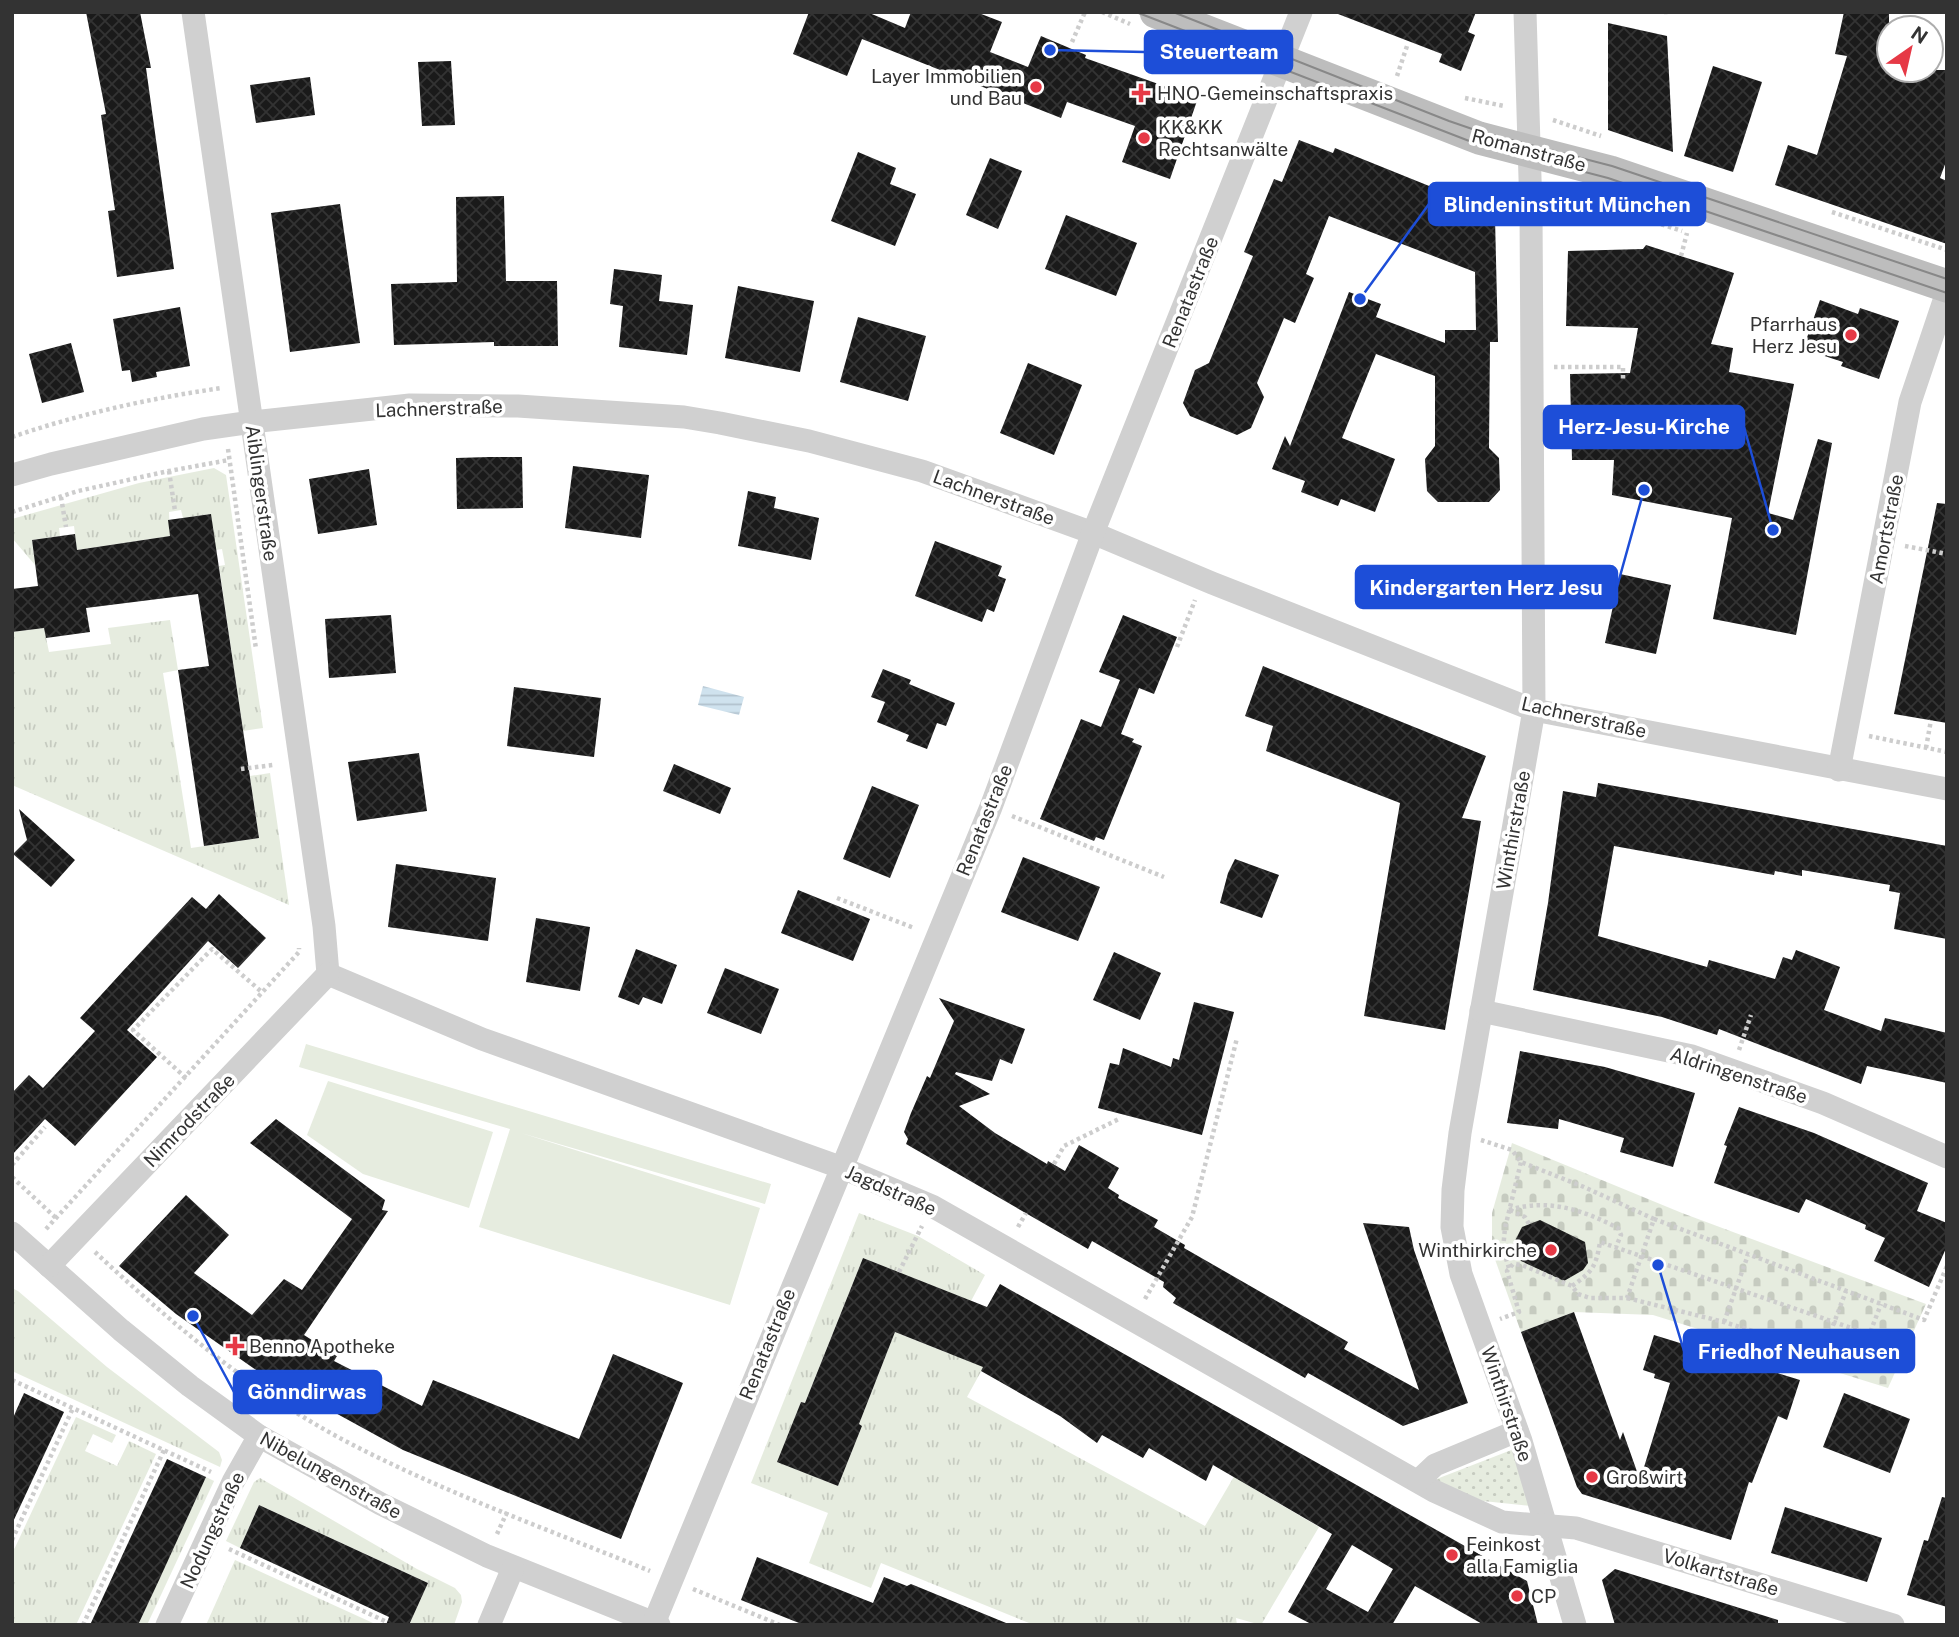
<svg xmlns="http://www.w3.org/2000/svg" width="1959" height="1637" font-family="'Public Sans',sans-serif">
	<style>
		.grass { fill: url(#grass-tufts) }
		.cemetery { fill: url(#cemetery-stones) }
		.park { fill: url(#park-dots) }
		.pitch { fill: #e6ecdf }
		.water { fill: url(#water-rules) }
		.building { fill: url(#building-cross-hatch); fill-rule: evenodd }
		.lines { fill: none; stroke-linecap: round; stroke-linejoin: round }
		.path { stroke: #cdcdcd; stroke-width: 4.5; stroke-dasharray: 3.5 3.5; stroke-linecap: butt }
		.minor { stroke: #d0d0d0; stroke-width: 23 }
		.secondary { stroke: #bdbdbd; stroke-width: 33 }
		.tram { stroke: #888; stroke-width: 2 }
		.poi-dot { fill: #e63946; stroke: #fff; stroke-width: 2.5 }
		.labels { text-anchor: middle; stroke-width: 7; stroke-linejoin: round; paint-order: stroke }
		.poi-label { font-size: 19px; fill: #333; stroke: #fff; text-anchor: start }
		.street-label { font-size: 19px; fill: #333; stroke: #fff }
		.leader { fill: none; stroke: #1d4ed8; stroke-width: 2.5 }
		.callout-dot { fill: #1d4ed8; stroke: #fff; stroke-width: 2.5 }
		.callout { fill: #1d4ed8; stroke: #1d4ed8; stroke-width: 2.5 }
		.callout-label { font-size: 21px; text-anchor: middle; font-weight: bold; fill: #fff }
	</style>
	<defs>
		<pattern id="grass-tufts" width="24" height="20" patternUnits="userSpaceOnUse" patternTransform="scale(1.75)"><rect width="24" height="20" fill="#e6ecdf"/><path d="M3 7l-1-3M5 7V3M7 7l1-3M15 17l-1-3M17 17v-4M19 17l1-3" fill="none" stroke="#c6cbc0"/></pattern>
		<pattern id="cemetery-stones" width="16" height="16" patternUnits="userSpaceOnUse" patternTransform="scale(1.75)"><rect width="16" height="16" fill="#e6ecdf"/><path d="M2 7V4a2 2 0 0 1 4 0v3zM10 15v-3a2 2 0 0 1 4 0v3z" fill="#c6cbc0"/></pattern>
		<pattern id="park-dots" width="8" height="8" patternUnits="userSpaceOnUse" patternTransform="scale(1.75)"><rect width="8" height="8" fill="#e6ecdf"/><path d="M2 2h.1M6 6h.1" fill="none" stroke="#c6cbc0" stroke-width="1.8" stroke-linecap="round"/></pattern>
		<pattern id="water-rules" width="6" height="5" patternUnits="userSpaceOnUse" patternTransform="scale(1.75)"><rect width="6" height="5" fill="#cfe2ee"/><path d="M0 2.5h6" fill="none" stroke="#b2c2cd"/></pattern>
		<pattern id="building-cross-hatch" width="8" height="8" patternUnits="userSpaceOnUse" patternTransform="scale(1.75)"><rect width="8" height="8" fill="#1a1a1a"/><path d="M0 0l8 8M0 8l8-8" fill="none" stroke="#333"/></pattern>
	</defs>
	<rect width="100%" height="100%" fill="#fff"/>
	<g class="grass">
		<polygon points="214,468 226,475 263,728 243,731 219,566 225,565 222,549 216,550 210,514 183,518 181,510 169,512 170,536 77,550 74,526 59,528 60,536 32,540 35,565 12,538 12,519 139,483"/>
		<polygon points="170,620 178,670 163,673 191,848 259,838 250,776 270,773 289,905 12,785 12,632 44,628 49,652 111,644 108,628"/>
		<polygon points="859,1213 918,1236 985,1275 971,1301 863,1258 805,1403 801,1402 778,1462 838,1486 862,1426 859,1424 895,1332 950,1354 963,1320 995,1346 967,1397 1205,1526 1239,1468 1249,1486 1319,1527 1261,1625 1236,1618 1237,1625 1034,1625 881,1563 871,1588 809,1563 828,1513 751,1483"/>
		<polygon points="12,1288 18,1291 107,1367 219,1452 222,1460 220,1467 12,1371"/>
		<polygon points="76,1417 116,1435 112,1443 93,1434 85,1451 117,1466 129,1441 156,1454 76,1625 12,1625 12,1554"/>
		<polygon points="206,1477 214,1481 147,1625 138,1625"/>
		<polygon points="260,1478 417,1569 455,1588 461,1595 462,1602 454,1625 409,1625 428,1583 259,1505 240,1548 226,1541 254,1482"/>
		<polygon points="235,1560 373,1623 373,1625 206,1625"/>
	</g>
	<polygon class="cemetery" points="1512,1143 1682,1213 1926,1304 1888,1388 1653,1315 1574,1312 1521,1332 1492,1251 1492,1213"/>
	<polygon class="park" points="1514,1449 1531,1506 1483,1501 1434,1480"/>
	<g class="pitch">
		<polygon points="306,1044 771,1184 765,1204 521,1133 760,1208 730,1305 479,1227 510,1129 299,1067"/>
		<polygon points="328,1081 493,1132 469,1208 363,1174 307,1135"/>
	</g>
	<polygon class="water" points="703,686 744,697 739,715 698,705"/>
	<g class="building">
		<polygon points="86,12 140,12 151,68 146,68 174,269 117,277 108,211 115,210 101,115 106,114"/>
		<polygon points="809,12 867,12 905,28 911,12 976,12 1002,22 990,52 1028,67 1041,36 1086,55 1085,58 1198,98 1170,179 1122,162 1135,126 1067,102 1061,118 862,39 847,76 793,54"/>
		<polygon points="1338,12 1476,12 1468,32 1475,35 1461,71 1439,62 1442,54 1338,14"/>
		<polygon points="1844,12 1889,12 1889,70 1947,70 1947,159 1940,178 1947,181 1947,244 1775,185 1788,145 1817,155 1847,56 1835,54"/>
		<polygon points="1608,23 1667,36 1673,152 1608,130"/>
		<polygon points="451,61 455,125 422,126 418,62"/>
		<polygon points="1713,66 1762,82 1733,172 1684,156"/>
		<polygon points="310,77 315,115 256,123 250,85"/>
		<polygon points="1299,140 1333,153 1335,148 1454,196 1452,201 1495,218 1498,342 1490,342 1489,448 1499,458 1500,490 1489,502 1438,502 1427,491 1425,459 1435,446 1435,376 1376,354 1342,438 1395,459 1375,512 1341,499 1338,506 1301,492 1305,481 1272,469 1285,436 1290,446 1349,292 1381,304 1376,317 1445,343 1445,330 1476,330 1475,272 1329,216 1306,274 1314,278 1295,323 1284,318 1257,383 1264,397 1251,428 1237,435 1190,416 1183,403 1195,370 1209,363 1253,256 1244,252 1274,179 1282,182"/>
		<polygon points="858,152 896,168 890,184 916,194 895,246 831,221"/>
		<polygon points="990,158 1022,171 998,229 966,215"/>
		<polygon points="504,196 506,281 557,281 558,346 494,346 494,342 394,345 391,284 457,282 456,197"/>
		<polygon points="340,204 360,343 290,352 271,213"/>
		<polygon points="1066,215 1137,243 1116,296 1045,269"/>
		<polygon points="1646,245 1734,273 1711,344 1733,348 1729,372 1794,384 1768,513 1793,520 1818,439 1832,443 1796,635 1713,619 1732,518 1612,495 1614,460 1572,460 1570,374 1630,373 1638,328 1566,326 1568,251 1643,249"/>
		<polygon points="614,269 662,275 659,301 693,305 687,355 619,347 623,306 610,304"/>
		<polygon points="738,286 814,301 800,372 725,358"/>
		<polygon points="1820,300 1858,314 1860,308 1899,321 1879,379 1841,366 1843,362 1803,349"/>
		<polygon points="180,307 190,366 156,372 157,377 132,382 130,370 122,371 113,319"/>
		<polygon points="858,317 926,336 908,401 840,382"/>
		<polygon points="71,343 84,392 42,403 29,354"/>
		<polygon points="1028,363 1082,385 1054,455 1000,433"/>
		<polygon points="489,457 522,457 523,508 457,509 456,458"/>
		<polygon points="573,466 649,475 641,538 565,528"/>
		<polygon points="369,469 377,525 318,534 309,479"/>
		<polygon points="748,491 776,497 774,508 819,518 811,560 738,546"/>
		<polygon points="1937,503 1947,504 1947,723 1894,714"/>
		<polygon points="211,514 259,838 204,846 178,670 209,666 198,594 86,608 90,632 46,638 44,628 12,632 12,589 38,586 32,540 75,534 77,550 170,536 168,520"/>
		<polygon points="935,541 1002,566 998,576 1006,579 994,612 987,609 982,622 915,596"/>
		<polygon points="1620,574 1671,585 1656,654 1605,643"/>
		<polygon points="391,615 396,673 329,678 325,619"/>
		<polygon points="1123,615 1177,637 1154,694 1139,688 1121,734 1134,739 1132,742 1142,746 1104,840 1096,837 1094,841 1040,819 1081,719 1101,727 1120,680 1099,672"/>
		<polygon points="1263,666 1486,756 1462,818 1481,821 1445,1030 1364,1016 1400,803 1266,751 1273,726 1245,716"/>
		<polygon points="883,669 911,680 909,684 955,703 946,726 937,723 927,749 906,741 909,735 877,722 885,702 871,697"/>
		<polygon points="514,687 601,698 594,757 507,746"/>
		<polygon points="419,753 427,811 357,821 348,762"/>
		<polygon points="674,764 731,788 720,814 663,791"/>
		<polygon points="1598,783 1947,846 1947,939 1894,929 1900,893 1889,891 1890,885 1802,870 1802,876 1775,871 1774,875 1614,846 1598,936 1707,967 1709,960 1775,979 1783,957 1792,960 1796,950 1840,967 1824,1010 1881,1031 1885,1018 1947,1033 1947,1083 1867,1066 1861,1084 1719,1029 1717,1035 1662,1017 1533,990 1548,903 1563,791 1596,797"/>
		<polygon points="872,786 919,805 890,878 843,859"/>
		<polygon points="19,809 75,860 51,887 13,854 27,840"/>
		<polygon points="1023,857 1100,887 1078,941 1001,912"/>
		<polygon points="1235,859 1279,875 1262,918 1220,903 1228,873"/>
		<polygon points="396,864 496,878 488,941 388,927"/>
		<polygon points="798,890 870,919 853,961 781,933"/>
		<polygon points="219,894 266,938 238,968 208,941 127,1030 157,1057 75,1146 45,1119 12,1155 12,1093 29,1075 43,1088 95,1031 80,1018 123,971 192,897 206,909"/>
		<polygon points="536,918 590,927 580,991 526,982"/>
		<polygon points="636,949 677,965 662,1004 643,997 639,1005 618,997"/>
		<polygon points="1114,952 1161,973 1140,1020 1093,1000"/>
		<polygon points="725,968 779,989 761,1034 707,1013"/>
		<polygon points="939,998 1025,1029 1012,1064 1000,1059 992,1081 956,1072 955,1074 990,1094 959,1106 995,1133 1047,1164 1048,1161 1065,1171 1079,1145 1119,1168 1108,1188 1119,1195 1118,1198 1158,1220 1154,1227 1185,1245 1184,1248 1348,1342 1344,1349 1419,1390 1363,1223 1409,1227 1414,1250 1468,1403 1403,1426 1308,1373 1305,1378 1173,1303 1176,1298 1163,1287 1164,1282 1092,1241 1088,1249 906,1144 908,1139 904,1132 911,1113 927,1076 930,1078 954,1021"/>
		<polygon points="1194,1002 1234,1012 1202,1135 1098,1108 1110,1063 1119,1065 1123,1048 1171,1067 1173,1058 1179,1060"/>
		<polygon points="1520,1051 1605,1067 1695,1093 1673,1167 1620,1152 1624,1138 1559,1119 1558,1129 1507,1123"/>
		<polygon points="1739,1107 1814,1133 1928,1183 1917,1211 1947,1223 1947,1246 1929,1287 1874,1261 1885,1238 1865,1229 1866,1225 1806,1199 1799,1213 1714,1183 1727,1146 1724,1145"/>
		<polygon points="276,1119 385,1200 382,1210 388,1211 304,1335 337,1356 334,1361 422,1406 433,1380 579,1439 613,1354 683,1383 621,1539 403,1450 310,1399 306,1405 176,1314 119,1266 186,1195 229,1235 194,1273 252,1315 284,1279 302,1290 352,1219 250,1143"/>
		<polygon points="1540,1220 1585,1242 1588,1263 1583,1270 1564,1281 1521,1261 1513,1245 1522,1227"/>
		<path d="M863,1258L987,1307L1000,1284L1527,1581L1538,1625H1484L1415,1586L1392,1625H1313L1288,1612L1332,1534L1213,1465L1206,1481L1149,1448L1143,1458L1102,1435L1097,1443L1060,1416L981,1371L983,1367L895,1332L859,1424L862,1426L838,1486L777,1462L801,1402L805,1403ZM1352,1545L1393,1569L1368,1612L1326,1589Z"/>
		<polygon points="1574,1312 1620,1440 1623,1432 1640,1480 1670,1383 1654,1378 1655,1374 1643,1370 1654,1335 1800,1380 1787,1420 1778,1416 1752,1483 1749,1482 1731,1540 1582,1494 1577,1487 1521,1332"/>
		<polygon points="24,1393 64,1412 12,1524 12,1420"/>
		<polygon points="1844,1393 1910,1419 1890,1473 1823,1447"/>
		<polygon points="167,1459 206,1477 160,1578 138,1625 90,1625"/>
		<polygon points="1942,1497 1947,1498 1947,1607 1907,1595 1924,1540 1928,1541"/>
		<polygon points="259,1505 428,1583 409,1625 386,1625 389,1617 240,1548"/>
		<polygon points="1785,1507 1882,1538 1867,1582 1771,1553"/>
		<polygon points="757,1557 873,1603 884,1577 907,1586 911,1584 1011,1625 804,1625 741,1600"/>
		<polygon points="1615,1569 1778,1620 1778,1625 1615,1625 1602,1580"/>
	</g>
	<g class="lines">
		<g class="path">
			<polyline points="1102,12 1130,24"/>
			<polyline points="1664,12 1668,12"/>
			<polyline points="1072,42 1085,12"/>
			<polyline points="1397,76 1408,43"/>
			<polyline points="1465,98 1504,106"/>
			<polyline points="1553,120 1601,136"/>
			<polyline points="1554,193 1577,197 1682,231"/>
			<polyline points="1832,212 1947,250"/>
			<polyline points="1681,256 1687,233"/>
			<polyline points="1554,367 1623,367 1623,381"/>
			<path d="M12,437C79,414 151,398 222,388"/>
			<polyline points="228,449 256,649"/>
			<polyline points="169,471 175,511"/>
			<polyline points="61,497 66,527"/>
			<polyline points="12,512 78,491 169,471 229,460"/>
			<polyline points="1905,546 1947,554"/>
			<polyline points="1177,647 1195,600"/>
			<polyline points="1869,736 1947,752"/>
			<polyline points="1926,748 1931,720"/>
			<polyline points="241,769 273,765"/>
			<polyline points="1012,816 1164,877"/>
			<polyline points="837,898 914,928"/>
			<polyline points="1739,1050 1751,1015"/>
			<polyline points="186,1078 133,1030 212,949 263,993"/>
			<polyline points="1481,1140 1512,1150 1521,1162 1584,1187 1654,1219 1627,1298 1590,1298 1578,1294 1572,1286 1522,1265 1513,1264 1507,1271 1519,1312 1500,1319"/>
			<polyline points="1054,1164 1064,1146 1121,1118"/>
			<polyline points="12,1165 45,1127"/>
			<polyline points="12,1177 57,1219"/>
			<path d="M1509,1210C1548,1198 1583,1210 1618,1228L1621,1235L1616,1247"/>
			<polyline points="1510,1210 1525,1217 1529,1224"/>
			<polyline points="1654,1219 1924,1320 1947,1266"/>
			<polyline points="1018,1227 1026,1213"/>
			<polyline points="46,1229 299,952 299,948"/>
			<path d="M95,1252C174,1326 260,1398 357,1447C451,1495 552,1531 650,1571"/>
			<polyline points="1509,1268 1503,1249 1505,1228 1521,1162"/>
			<polyline points="899,1272 922,1226"/>
			<path d="M1572,1286C1592,1272 1596,1267 1600,1242L1869,1334"/>
			<polyline points="1627,1298 1724,1322 1855,1363 1860,1359 1881,1304"/>
			<polyline points="1145,1299 1192,1217 1237,1038"/>
			<polyline points="1724,1322 1748,1255"/>
			<polyline points="1823,1352 1846,1291"/>
			<polyline points="12,1380 211,1472"/>
			<polyline points="497,1534 507,1512"/>
			<polyline points="12,1540 73,1408"/>
			<polyline points="229,1549 387,1622"/>
			<polyline points="693,1589 780,1625"/>
			<polyline points="83,1625 164,1450"/>
		</g>
		<g class="minor">
			<polyline points="193,12 324,926 328,974"/>
			<polyline points="1525,12 1531,211 1534,710 1460,1133 1453,1190 1452,1227 1461,1274 1521,1441 1575,1625"/>
			<polyline points="12,475 51,464 203,429 252,422 410,405 518,406 684,417 720,423 809,441 922,471 1093,533 1212,583 1534,710 1947,789"/>
			<polyline points="1839,770 1910,402 1947,292"/>
			<polyline points="328,974 482,1039 840,1167 932,1206 1434,1491 1502,1522 1576,1528 1893,1625"/>
			<polyline points="1481,1011 1692,1056 1823,1103 1947,1157"/>
			<polyline points="12,1233 121,1330 190,1386 259,1436 381,1504 487,1556 659,1625"/>
			<polyline points="49,1266 328,974"/>
			<polyline points="1418,1481 1435,1465 1517,1431"/>
			<polyline points="654,1623 991,807 1093,533 1301,12"/>
			<polyline points="167,1625 233,1482 259,1436"/>
			<polyline points="489,1625 513,1568"/>
		</g>
		<polyline class="secondary" points="1156,12 1479,138 1610,172 1947,286"/>
		<g class="tram">
			<polyline points="1136,12 1477,144 1608,178 1947,293"/>
			<polyline points="1173,12 1449,121 1481,132 1612,166 1947,279"/>
		</g>
	</g>
	<g class="poi-dot">
		<circle cx="1036" cy="87" r="7"/>
		<path d="M1137.5 82.5h7v7h7v7h-7v7h-7v-7h-7v-7h7z"/>
		<circle cx="1144" cy="138" r="7"/>
		<circle cx="1851" cy="335" r="7"/>
		<circle cx="1551" cy="1250" r="7"/>
		<path d="M231.5 1335.5h7v7h7v7h-7v7h-7v-7h-7v-7h7z"/>
		<circle cx="1592" cy="1477" r="7"/>
		<circle cx="1452" cy="1555" r="7"/>
		<circle cx="1517" cy="1596" r="7"/>
	</g>
	<g class="labels">
		<g class="poi-label">
			<text x="1022" y="83" text-anchor="end">Layer Immobilien<tspan x="1022" dy="22">und Bau</tspan></text>
			<text x="1157" y="100">HNO-Gemeinschaftspraxis</text>
			<text x="1158" y="134">KK&amp;KK<tspan x="1158" dy="22">Rechtsanwälte</tspan></text>
			<text x="1837" y="331" text-anchor="end">Pfarrhaus<tspan x="1837" dy="22">Herz Jesu</tspan></text>
			<text x="1537" y="1257" text-anchor="end">Winthirkirche</text>
			<text x="249" y="1353">Benno Apotheke</text>
			<text x="1606" y="1484">Großwirt</text>
			<text x="1466" y="1551">Feinkost<tspan x="1466" dy="22">alla Famiglia</tspan></text>
			<text x="1531" y="1603">CP</text>
		</g>
		<g class="street-label">
			<text transform="translate(1529 150) rotate(15)" y="7">Romanstraße</text>
			<text transform="translate(1190 292) rotate(-68)" y="7">Renatastraße</text>
			<text transform="translate(439 408) rotate(-2)" y="7">Lachnerstraße</text>
			<text transform="translate(262 493) rotate(82)" y="7">Aiblingerstraße</text>
			<text transform="translate(994 497) rotate(20)" y="7">Lachnerstraße</text>
			<text transform="translate(1886 529) rotate(-79)" y="7">Amortstraße</text>
			<text transform="translate(1584 717) rotate(13)" y="7">Lachnerstraße</text>
			<text transform="translate(984 820) rotate(-68)" y="7">Renatastraße</text>
			<text transform="translate(1513 830) rotate(-80)" y="7">Winthirstraße</text>
			<text transform="translate(1739 1075) rotate(18)" y="7">Aldringenstraße</text>
			<text transform="translate(189 1120) rotate(-46)" y="7">Nimrodstraße</text>
			<text transform="translate(891 1190) rotate(24)" y="7">Jagdstraße</text>
			<text transform="translate(767 1344) rotate(-68)" y="7">Renatastraße</text>
			<text transform="translate(1507 1404) rotate(71)" y="7">Winthirstraße</text>
			<text transform="translate(331 1475) rotate(29)" y="7">Nibelungenstraße</text>
			<text transform="translate(212 1530) rotate(-65)" y="7">Nodungstraße</text>
			<text transform="translate(1721 1572) rotate(17)" y="7">Volkartstraße</text>
		</g>
	</g>
	<path class="leader" d="M1050 50L1145 52M1360 299L1429 204M1773 530L1744 427M1644 490L1617 587M1658 1265L1684 1351M193 1316L234 1392"/>
	<g class="callout-dot">
		<circle cx="1050" cy="50" r="7"/>
		<circle cx="1360" cy="299" r="7"/>
		<circle cx="1773" cy="530" r="7"/>
		<circle cx="1644" cy="490" r="7"/>
		<circle cx="1658" cy="1265" r="7"/>
		<circle cx="193" cy="1316" r="7"/>
	</g>
	<g class="callout">
		<rect x="1145" y="31" width="147" height="42" rx="7"/>
		<rect x="1429" y="183" width="276" height="42" rx="7"/>
		<rect x="1544" y="406" width="200" height="42" rx="7"/>
		<rect x="1356" y="566" width="261" height="42" rx="7"/>
		<rect x="1684" y="1330" width="230" height="42" rx="7"/>
		<rect x="234" y="1371" width="147" height="42" rx="7"/>
	</g>
	<g class="callout-label">
		<text x="1219" y="59">Steuerteam</text>
		<text x="1567" y="212">Blindeninstitut München</text>
		<text x="1644" y="434">Herz-Jesu-Kirche</text>
		<text x="1486" y="595">Kindergarten Herz Jesu</text>
		<text x="1799" y="1359">Friedhof Neuhausen</text>
		<text x="307" y="1399">Gönndirwas</text>
	</g>
	<rect width="1959" height="1637" fill="none" stroke="#333333" stroke-width="28"/>
	<g transform="translate(1910 49) rotate(34)"><circle r="33" fill="#ffffff" stroke="#adadad" stroke-width="2"/>
	<path d="M0-5L12 26L0 18L-12 26Z" fill="#e63946"/>
	<text y="-10" font-size="19" font-weight="bold" text-anchor="middle" fill="#333333">N</text>
	</g>
</svg>
